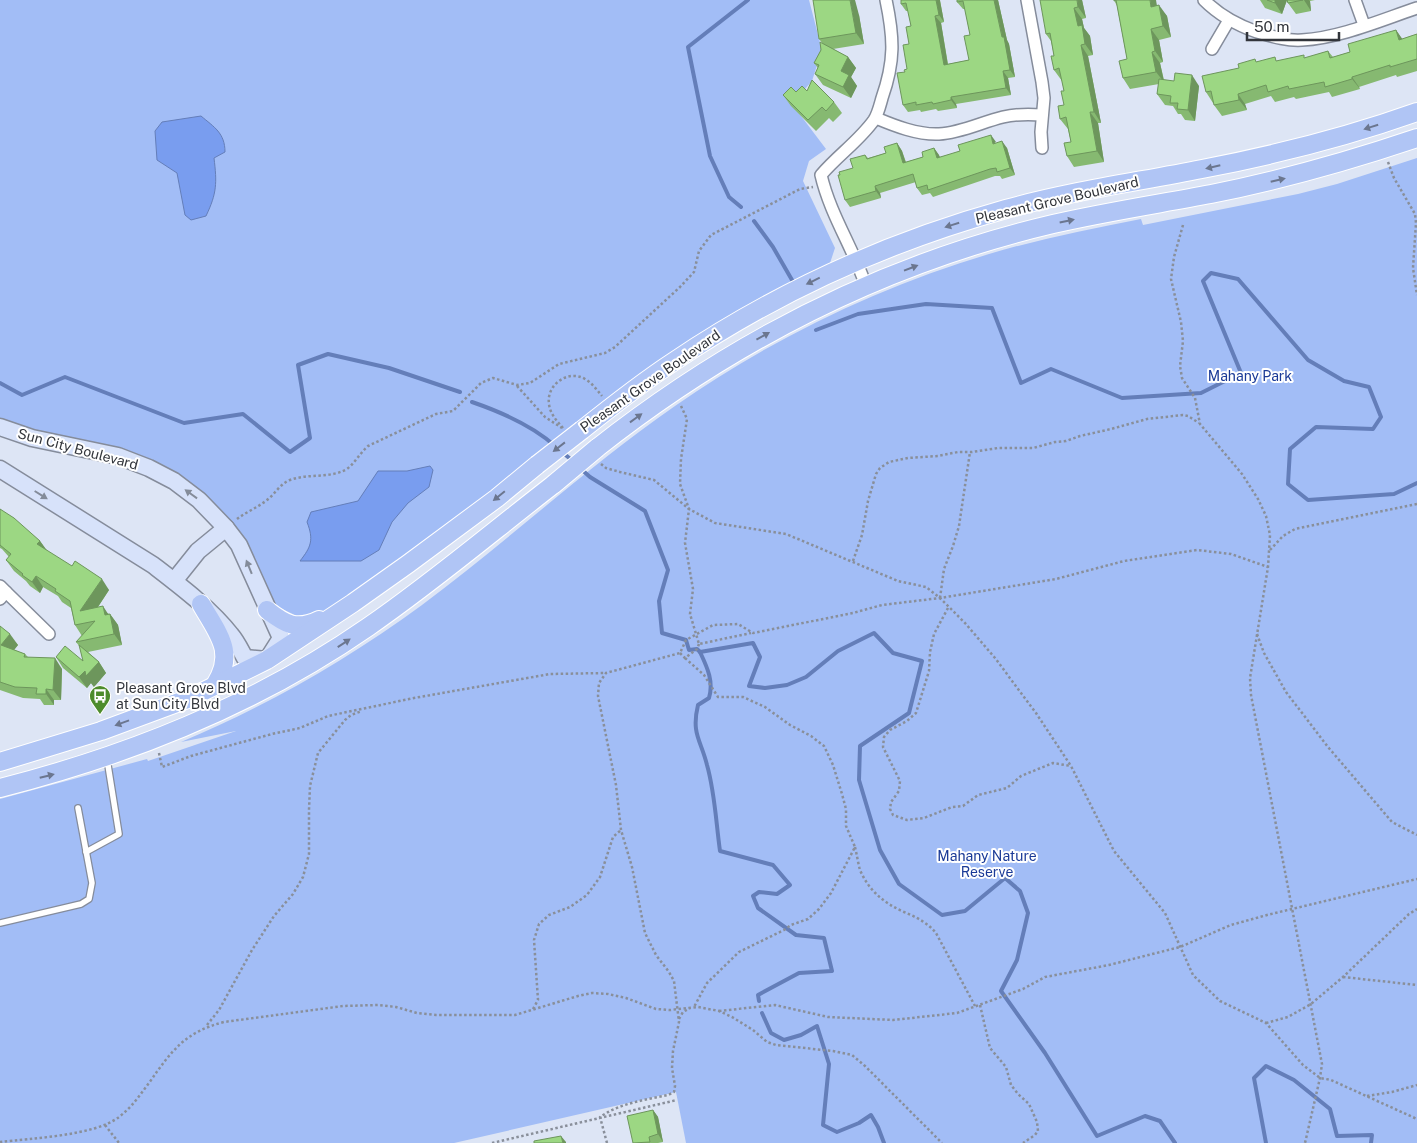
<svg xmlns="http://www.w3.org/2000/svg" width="1417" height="1143" font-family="'Public Sans',sans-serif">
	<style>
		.green { fill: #a2bdf6 }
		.water { fill: #799def; stroke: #647eb9 }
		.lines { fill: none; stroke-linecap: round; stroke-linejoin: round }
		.stream { stroke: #647eb9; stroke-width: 4 }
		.lane-casing { stroke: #858c9b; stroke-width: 8 }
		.street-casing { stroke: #858c9b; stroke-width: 14 }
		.secondary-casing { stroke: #858c9b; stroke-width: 19 }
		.primary-casing { stroke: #fff; stroke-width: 20 }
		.path { stroke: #898f9a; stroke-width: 2.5; stroke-dasharray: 2.5 2.5; stroke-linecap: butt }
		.lane { stroke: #fff; stroke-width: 5.5 }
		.street { stroke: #fff; stroke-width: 11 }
		.secondary { stroke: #d7e2fa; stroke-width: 16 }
		.primary { stroke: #b0c5f5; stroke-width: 18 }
		.primary-bridge-casing { stroke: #fff; stroke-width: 20; stroke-linecap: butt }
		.primary-bridge { stroke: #b0c5f5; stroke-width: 18 }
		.wall { fill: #86b971 }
		.shaded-wall { fill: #6d965c }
		.building { fill: #9cd783; stroke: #6d965c }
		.oneway { fill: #6b768f }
		.oneway2 { fill: #848c9a }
		.labels { text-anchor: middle; stroke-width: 4; stroke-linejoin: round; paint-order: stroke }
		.street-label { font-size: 14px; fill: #32353b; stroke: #fff }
		.park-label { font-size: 14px; fill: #1a3a97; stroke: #fff }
		.poi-label { font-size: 14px; fill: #32353b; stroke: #fff; text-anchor: start }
	</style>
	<rect width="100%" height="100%" fill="#dde5f5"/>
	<g class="green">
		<polygon points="0,0 809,0 822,50 812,81 792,104 826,149 809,161 803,181 835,248 828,269 671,357 480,504 348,597 319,616 303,619 276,606 244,543 130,455 0,420"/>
		<path d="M1417,158V1143H686L676,1092L454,1143H0V799L147,759L148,761L236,731L181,742C267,706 347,660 422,605C508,541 587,467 675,406C771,339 878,287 989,254C1039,239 1090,229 1141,219L1143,225L1298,194L1337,184Z"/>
	</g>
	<g class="water">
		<path d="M201,116C214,127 225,133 225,152L214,158C217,183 217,193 206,216L191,220L185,215L177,173L157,160L155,131L162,122Z"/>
		<path d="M430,466L433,470L429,487L408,503L392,522L379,550L361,561H300C311,547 314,540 307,522L311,512L358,501L378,471H407Z"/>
	</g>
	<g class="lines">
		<g class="stream">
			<polyline points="741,207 729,197 710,156 688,47 748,0"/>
			<polyline points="754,221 773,247 792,280"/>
			<polyline points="816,330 858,314 926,304 992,308 1021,383 1051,369 1122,398 1201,393 1241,373 1203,281 1211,273 1238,279 1308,360 1344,381 1369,387 1381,417 1373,429 1316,427 1290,449 1288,484 1308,500 1394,494 1417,483"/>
			<polyline points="0,383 22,395 65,377 184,423 243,414 290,452 310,438 298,365 328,354 389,368 460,392"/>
			<path d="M472,402C501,412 532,425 555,446"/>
			<polyline points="562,452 574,462"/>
			<polyline points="581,469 590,477 645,511 668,570 659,601 662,633 686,640 689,650 697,649 700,652 753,643 760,657 749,686 765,688 787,685 806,677 838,651 874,633 893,653 922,661 909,713 860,746 859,780 880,850 899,884 942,915 965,911 1005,878 1020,891 1028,913 1017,960 1001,991 1045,1053 1097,1136 1145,1116 1160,1121 1175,1143"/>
			<path d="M700,652C707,667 714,681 709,698L698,705C691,734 701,740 707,765C715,793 716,823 720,851L773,865L790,885L777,894L759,892L753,896L758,908L796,935L824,938L832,971L799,973L758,995L759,1001"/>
			<polyline points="762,1013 771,1033 784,1040 801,1035 817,1026 829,1064 823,1125 837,1132 859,1123 871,1115 878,1127 884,1143"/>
			<polyline points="1266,1143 1254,1078 1266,1066 1294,1080 1330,1109 1337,1136 1372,1135 1371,1143"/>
		</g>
		<g class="lane-casing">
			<g id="lane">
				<polyline points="86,852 119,834 107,759"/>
				<polyline points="0,923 81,904 89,899 92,883 78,808"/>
			</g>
		</g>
		<g class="street-casing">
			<g id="street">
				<polyline points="1027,0 1042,82 1044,98 1041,132 1042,148"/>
				<path d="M1204,0C1219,15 1237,25 1257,32C1271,36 1286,41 1302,40C1340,38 1381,20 1417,8"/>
				<polyline points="1355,0 1364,25"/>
				<polyline points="1212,49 1229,20"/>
				<path d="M876,118C895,126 918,135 939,134C961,133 982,122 1003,117C1016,114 1029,114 1042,115"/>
				<path d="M866,286C853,248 830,214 821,175C838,155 859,141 874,120C878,114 880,105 882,98C895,61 894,38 886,0"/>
				<polyline points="0,586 6,592 0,599"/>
				<polyline points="6,592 49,634"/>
			</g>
		</g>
		<g class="secondary-casing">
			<g id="secondary">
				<polyline points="0,427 32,438 118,456 149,468 174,481 199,500 226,528 239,545 281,638 267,660"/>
				<path d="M0,469L153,565C179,585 211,609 231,635C237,642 241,651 245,658L267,660"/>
				<polyline points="174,581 198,551 226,528"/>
			</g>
		</g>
		<g class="primary-casing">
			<g id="primary">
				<path d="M582,430C612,406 641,383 673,362C775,293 887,242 1006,209C1070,191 1137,182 1202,169C1275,155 1347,137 1417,112"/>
				<path d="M597,448C734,340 883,264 1053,224C1105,212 1158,204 1211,194C1281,180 1349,161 1417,138"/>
				<path d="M201,604C218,634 236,652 215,685"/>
				<path d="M267,610C285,624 296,631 319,620"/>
				<polyline points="0,762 101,731 190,698 267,660 353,603 408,564 497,498 537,465"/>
				<path d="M0,788C130,755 257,704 368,627C432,583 492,532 554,484"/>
			</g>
		</g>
		<g class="path">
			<polyline points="1388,162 1394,178 1415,214 1416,223 1413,268 1417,295"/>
			<polyline points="1183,225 1174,257 1171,279 1181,322 1183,341 1180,366 1182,378 1195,398 1200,424 1242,474 1258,499 1266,516 1270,535 1268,567 1250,678 1251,695 1322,1064 1320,1078 1305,1143"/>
			<polyline points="517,386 545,417 562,428"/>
			<polyline points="681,406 687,419 681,459 680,484 689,509 685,543 693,589 690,614 699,644 751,633"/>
			<path d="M563,428C557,421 550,414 549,404C546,385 568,369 585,379C592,383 597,390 602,396"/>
			<polyline points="601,464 606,468 620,472 654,480 689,509 715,523 786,534 898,581 926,587 940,598 965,623 995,658 1036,713 1071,766 1114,851 1165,913 1193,975 1220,1001 1266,1023 1303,1065 1320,1078 1331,1080 1417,1119"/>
			<path d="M237,519C246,512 257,508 267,500C275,494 280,484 290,480C309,473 329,479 347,469C355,463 360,453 368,446L436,414L453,411L481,383L493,378L517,385L530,383L559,364L605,353L615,347L680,287L694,272L699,251L711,235L800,189L813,187"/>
			<polyline points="1270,550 1283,536 1295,529 1417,504"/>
			<polyline points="853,561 862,535 868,501 876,474 880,468 889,462 908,458 938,456 958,452 972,452 998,448 1033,448 1055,442 1066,441 1080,436 1111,429 1147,419 1183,415 1188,416 1199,423"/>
			<polyline points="940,598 944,569 953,546 959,526 970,452"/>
			<polyline points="948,608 934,634 930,652 929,671 916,713 907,721 890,730 884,737 883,747 900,781 899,791 891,802 890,809 893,815 907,820 924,818 952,807 963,806 978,795 1007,788 1021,776 1053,763 1071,766"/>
			<polyline points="1257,634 1264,653 1286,692 1328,747 1392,822 1417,835"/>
			<polyline points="680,653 685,658 697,649 699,644"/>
			<polyline points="685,658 704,675 718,697 743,697 765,707 790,725 811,736 824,746 833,765 842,794 846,809 846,826 855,847 831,893 819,909 808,919 791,925 784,930 739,952 707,983 694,1007"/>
			<polyline points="159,753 162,767 191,756 272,734 300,728 328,716 414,698 550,674 606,673"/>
			<path d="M855,847C857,855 858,863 860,870C869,891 884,903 904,912C916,917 928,923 936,933L975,1006"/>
			<polyline points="1343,977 1417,985"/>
			<polyline points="980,1005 990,1048 1006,1067 1011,1085 1018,1094 1029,1104 1037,1122 1038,1131 1035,1135 1023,1143"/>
			<polyline points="533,1009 538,1000 534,940 539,924 549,915 570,907 587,895 600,877 613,837 621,830"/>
			<polyline points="719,1011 775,1005 828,1017 893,1020 957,1013 1023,989 1045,977 1109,965 1180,947 1231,925 1267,915 1417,879"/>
			<polyline points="679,1019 683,1012 690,1008"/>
			<polyline points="1266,1023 1288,1017 1311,1004 1343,977 1409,914 1417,909"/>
			<polyline points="207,1025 219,1010 252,950 274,916 293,894 303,877 309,854 309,810 310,786 318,753 345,720 351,715 362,711"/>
			<polyline points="1367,1096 1392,1092 1417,1085"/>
			<polyline points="105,1125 119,1143"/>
			<path d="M0,1142C32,1138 94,1136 119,1117C132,1107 140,1095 149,1083C172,1050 185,1032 224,1022L343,1006L378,1005L396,1007L417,1013L436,1015H515L578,996L592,993L608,994L626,998L656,1009L670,1010L698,1007L719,1011L732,1017L753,1030L767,1042L776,1045L833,1051L852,1055L865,1066L942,1143"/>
			<polyline points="492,1143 677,1100"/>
			<path d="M607,1143L600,1117C620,1103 645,1100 668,1095L674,1092L675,1086L672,1068L673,1051L679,1022L674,981L669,972L656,955L645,933L632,867L621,830L616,785L598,696L599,683L606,673L680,653L686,640L713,625L738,624L753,633L853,613L882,605L940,598L1056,579L1124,561L1197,550L1231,554L1268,567"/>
		</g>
		<use href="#lane" class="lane"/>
		<use href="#street" class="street"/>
		<use href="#secondary" class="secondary"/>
		<use href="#primary" class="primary"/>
		<g class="primary-bridge-casing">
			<g id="primary-bridge">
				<polyline points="537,465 582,430"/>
				<polyline points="554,484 597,448"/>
			</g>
		</g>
		<use href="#primary-bridge" class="primary-bridge"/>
	</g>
	<g class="wall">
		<polygon points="901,0 940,0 944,22 941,23 948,64 969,60 970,35 965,9 963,9 957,2 957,0 998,0 1007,40 1009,44 1015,77 1008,78 1011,95 956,104 957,108 938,111 936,109 921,112 920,110 908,112 903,105 905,72 907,69 909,44 911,26 908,11 906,11 901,4"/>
		<polygon points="1082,0 1086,18 1082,19 1084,28 1090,36 1093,55 1088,56 1101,123 1098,123 1104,162 1074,167 1067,156 1071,142 1068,129 1060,119 1064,105 1064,91 1062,81 1054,70 1054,56 1051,41 1046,34"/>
		<polygon points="1114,0 1157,6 1167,16 1171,37 1159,40 1163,62 1160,63 1164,80 1199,86 1195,121 1185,120 1181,114 1178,114 1173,106 1165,105 1157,94 1159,84 1130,89 1123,78 1127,59 1117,6"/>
		<polygon points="1260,0 1287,0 1282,14 1265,8"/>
		<polygon points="1287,0 1315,0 1310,1 1311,11 1296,14 1288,3"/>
		<polygon points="859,15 864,44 833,49 848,57 856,68 851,77 857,86 851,98 823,85 815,74 818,68 814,63 821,50 823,44 819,39"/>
		<polygon points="1396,30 1402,39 1417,34 1417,71 1397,77 1396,75 1359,87 1360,89 1332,97 1329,92 1296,99 1294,97 1275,102 1271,96 1245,104 1247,110 1222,116 1214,105 1214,102 1213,103 1206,92 1239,68 1257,62 1278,61 1306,58 1328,51 1333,57 1350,52"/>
		<polygon points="807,91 834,102 842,113 833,122 829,118 816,131 791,106 783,95 796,92"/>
		<polygon points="897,143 902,151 906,162 923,157 934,148 940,157 996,143 1007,148 1015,175 1002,179 1000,176 995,176 933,197 930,193 922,195 917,188 916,182 880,193 881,198 850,207 845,200 853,168 865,155 868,158 886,153"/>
		<polygon points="0,509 40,541 47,551 109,590 98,607 109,614 110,614 118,625 122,645 88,652 99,662 106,673 94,687 91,683 87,688 63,668 56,657 83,661 80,647 76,642 82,636 75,625 71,608 62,602 58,596 43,587 40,593 30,586 26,581 14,571 6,560 9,557 2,549 0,548"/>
		<polygon points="0,627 18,645 14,650 25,654 28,657 62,669 61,700 54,700 54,705 44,705 40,699 23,698 0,690"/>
		<polygon points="653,1110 658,1117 663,1142 658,1143 633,1143"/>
	</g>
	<g class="shaded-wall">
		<polygon points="850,0 855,0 859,15 864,44 856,33"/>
		<polygon points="936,0 940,0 940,1 944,22 939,15"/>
		<polygon points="994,0 998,0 1007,40 1009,44 1015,77 1010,70"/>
		<polygon points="1077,0 1082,0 1086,18 1078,7"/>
		<polygon points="1150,0 1156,0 1159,18 1151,7"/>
		<polygon points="1275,0 1287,0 1282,14 1275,3"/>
		<polygon points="1304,0 1309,0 1310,1 1311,11"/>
		<polygon points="1159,5 1167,16 1171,37 1163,26"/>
		<polygon points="1074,8 1082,19 1084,28 1090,36 1093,55 1085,44 1078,26"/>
		<polygon points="935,16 941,23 949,72 944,65"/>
		<polygon points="1151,29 1159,40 1163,62 1155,51"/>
		<polygon points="1396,30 1403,40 1399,40"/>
		<polygon points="1081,45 1088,56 1101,123 1094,112"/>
		<polygon points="1152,52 1160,63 1164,82 1156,72"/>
		<polygon points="848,57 856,68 851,77 857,86 851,98 843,87 841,71"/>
		<polygon points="1003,71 1008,78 1011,95 1006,88"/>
		<polygon points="1192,75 1199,86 1195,121 1188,110"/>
		<polygon points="1352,77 1359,87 1360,89 1352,79"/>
		<polygon points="1238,94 1245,104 1247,110 1239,100"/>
		<polygon points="951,97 956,104 957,108 951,100"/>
		<polygon points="1090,112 1098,123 1104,162 1097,151"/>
		<polygon points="991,135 996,142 993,144"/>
		<polygon points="1002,141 1007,148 1015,175 1010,168"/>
		<polygon points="897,143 902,151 908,170 903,163"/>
		<polygon points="934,148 939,155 942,165 937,158"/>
		<polygon points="875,186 880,193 881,198 876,191"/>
		<polygon points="40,541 48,552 37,544"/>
		<polygon points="36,576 43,587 40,593 32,582"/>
		<polygon points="102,579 109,590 88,622 80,611"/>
		<polygon points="103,606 110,617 105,615"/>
		<polygon points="110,614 118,625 122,645 114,634"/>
		<polygon points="10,634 18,645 9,656 1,645"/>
		<polygon points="55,658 62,669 61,700 53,690"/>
		<polygon points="99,662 106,673 94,687 91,683 87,688 79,677 85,671"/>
		<polygon points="46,689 54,700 54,705 46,694"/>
		<polygon points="653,1110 658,1117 663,1142 658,1134"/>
		<polygon points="561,1136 566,1142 566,1143 563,1143"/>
	</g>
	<g class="building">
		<polygon points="813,0 850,0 856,33 819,39"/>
		<polygon points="901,0 936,0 939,15 935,16 944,65 969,60 964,36 970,35 963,1 957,2 957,0 994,0 1002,37 1004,37 1010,70 1003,71 1006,88 951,97 951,100 933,104 932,102 916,105 916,102 903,105 897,73 905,72 904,70 907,69 903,45 909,44 906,27 911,26 906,3 901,4"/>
		<polygon points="1040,0 1077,0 1078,7 1074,8 1078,26 1082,25 1085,44 1081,45 1094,112 1090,112 1097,151 1067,156 1064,143 1071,142 1066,117 1060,119 1058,106 1064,105 1061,91 1064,91 1059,68 1054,70 1051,56 1054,56 1050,33 1046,34"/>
		<polygon points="1114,0 1150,0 1151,7 1159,5 1163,26 1151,29 1155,51 1152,52 1156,72 1123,78 1119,61 1127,59 1116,0 1114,1"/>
		<polygon points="1267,0 1275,0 1275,3"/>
		<polygon points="1287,0 1303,0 1288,3"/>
		<polygon points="1396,30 1399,40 1417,34 1417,59 1390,67 1390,65 1352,77 1352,79 1325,87 1324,82 1289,89 1288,86 1268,92 1266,85 1238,94 1239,100 1214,105 1211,91 1206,92 1202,76 1239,68 1238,64 1255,59 1256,62 1275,57 1276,61 1304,55 1304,58 1328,51 1330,58 1350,52 1348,44"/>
		<polygon points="820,42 848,57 841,71 849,75 843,87 815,74 819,65 814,63 821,50"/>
		<polygon points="1175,73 1192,75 1188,110 1177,109 1178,103 1170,103 1171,96 1157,94 1159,79 1174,81"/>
		<polygon points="812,80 834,102 826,111 822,107 808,120 783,95 791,87 796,92 802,86 807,91"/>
		<polygon points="991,135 993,144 1002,141 1010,168 997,172 996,168 990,169 928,190 927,185 917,188 913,174 875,186 876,191 845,200 838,175 840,175 839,172 853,168 850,159 865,155 867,159 886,153 884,147 897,143 903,163 923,157 922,152 934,148 937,158 960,151 958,145"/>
		<polygon points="0,509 14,518 40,541 37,544 72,566 75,561 102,579 80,611 103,606 105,615 110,614 114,634 76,642 95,621 75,625 70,601 55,591 56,589 36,576 32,582 22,575 23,574 6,560 11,554 0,545"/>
		<polygon points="0,626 10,634 1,645 25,654 24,657 55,658 53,690 46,689 46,694 36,694 37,688 15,687 0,682"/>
		<polygon points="79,645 99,662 86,676 85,671 79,677 56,657 65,646 83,661"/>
		<polygon points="653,1110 658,1134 649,1137 650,1142 633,1143 627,1116"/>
		<polygon points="561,1136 563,1143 534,1143 534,1141"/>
	</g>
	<defs><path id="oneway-solid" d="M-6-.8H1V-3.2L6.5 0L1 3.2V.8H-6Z" transform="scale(1.25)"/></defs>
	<g class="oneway">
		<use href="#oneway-solid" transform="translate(1371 127) rotate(163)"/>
		<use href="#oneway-solid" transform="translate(1213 167) rotate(167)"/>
		<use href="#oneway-solid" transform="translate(1278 180) rotate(-13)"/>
		<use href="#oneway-solid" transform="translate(1067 221) rotate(-12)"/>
		<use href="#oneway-solid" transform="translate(952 225) rotate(163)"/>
		<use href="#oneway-solid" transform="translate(911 268) rotate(-21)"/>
		<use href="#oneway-solid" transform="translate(813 281) rotate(154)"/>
		<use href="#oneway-solid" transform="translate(763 336) rotate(-29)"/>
		<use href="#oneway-solid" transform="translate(636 418) rotate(-36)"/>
		<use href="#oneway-solid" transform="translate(559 447) rotate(142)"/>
		<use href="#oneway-solid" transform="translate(499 496) rotate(141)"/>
		<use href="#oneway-solid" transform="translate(344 643) rotate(-33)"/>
		<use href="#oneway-solid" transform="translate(122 723) rotate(160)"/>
		<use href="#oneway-solid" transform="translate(47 776) rotate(-14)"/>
	</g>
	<g class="oneway2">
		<use href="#oneway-solid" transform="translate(191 494) rotate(-144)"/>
		<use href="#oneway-solid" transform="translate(41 495) rotate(32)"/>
		<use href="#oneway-solid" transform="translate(249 567) rotate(-112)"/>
	</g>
	<defs>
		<g id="bus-pin" transform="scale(1.125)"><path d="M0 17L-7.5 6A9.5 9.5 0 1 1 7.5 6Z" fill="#4d8c2c" stroke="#fff"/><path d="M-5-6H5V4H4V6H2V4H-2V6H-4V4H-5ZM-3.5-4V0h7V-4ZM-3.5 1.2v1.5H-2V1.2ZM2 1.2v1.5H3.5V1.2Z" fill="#fff"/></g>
	</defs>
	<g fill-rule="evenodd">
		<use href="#bus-pin" x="100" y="696"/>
	</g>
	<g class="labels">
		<g class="street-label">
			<text transform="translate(1057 200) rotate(-13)" y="5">Pleasant Grove Boulevard</text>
			<text transform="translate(650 381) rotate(-35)" y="5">Pleasant Grove Boulevard</text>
			<text transform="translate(78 449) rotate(15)" y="5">Sun City Boulevard</text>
		</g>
		<g class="park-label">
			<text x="1250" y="381">Mahany Park</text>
			<text x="987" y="861">Mahany Nature<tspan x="987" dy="16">Reserve</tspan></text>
		</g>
		<g class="poi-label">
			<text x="116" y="693">Pleasant Grove Blvd<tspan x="116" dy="16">at Sun City Blvd</tspan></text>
		</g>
	</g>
	<path d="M1247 32v8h92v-8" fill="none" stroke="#32353b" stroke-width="2.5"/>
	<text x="1254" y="32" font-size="15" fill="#32353b" stroke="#ffffff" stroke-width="4" paint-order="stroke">50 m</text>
</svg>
